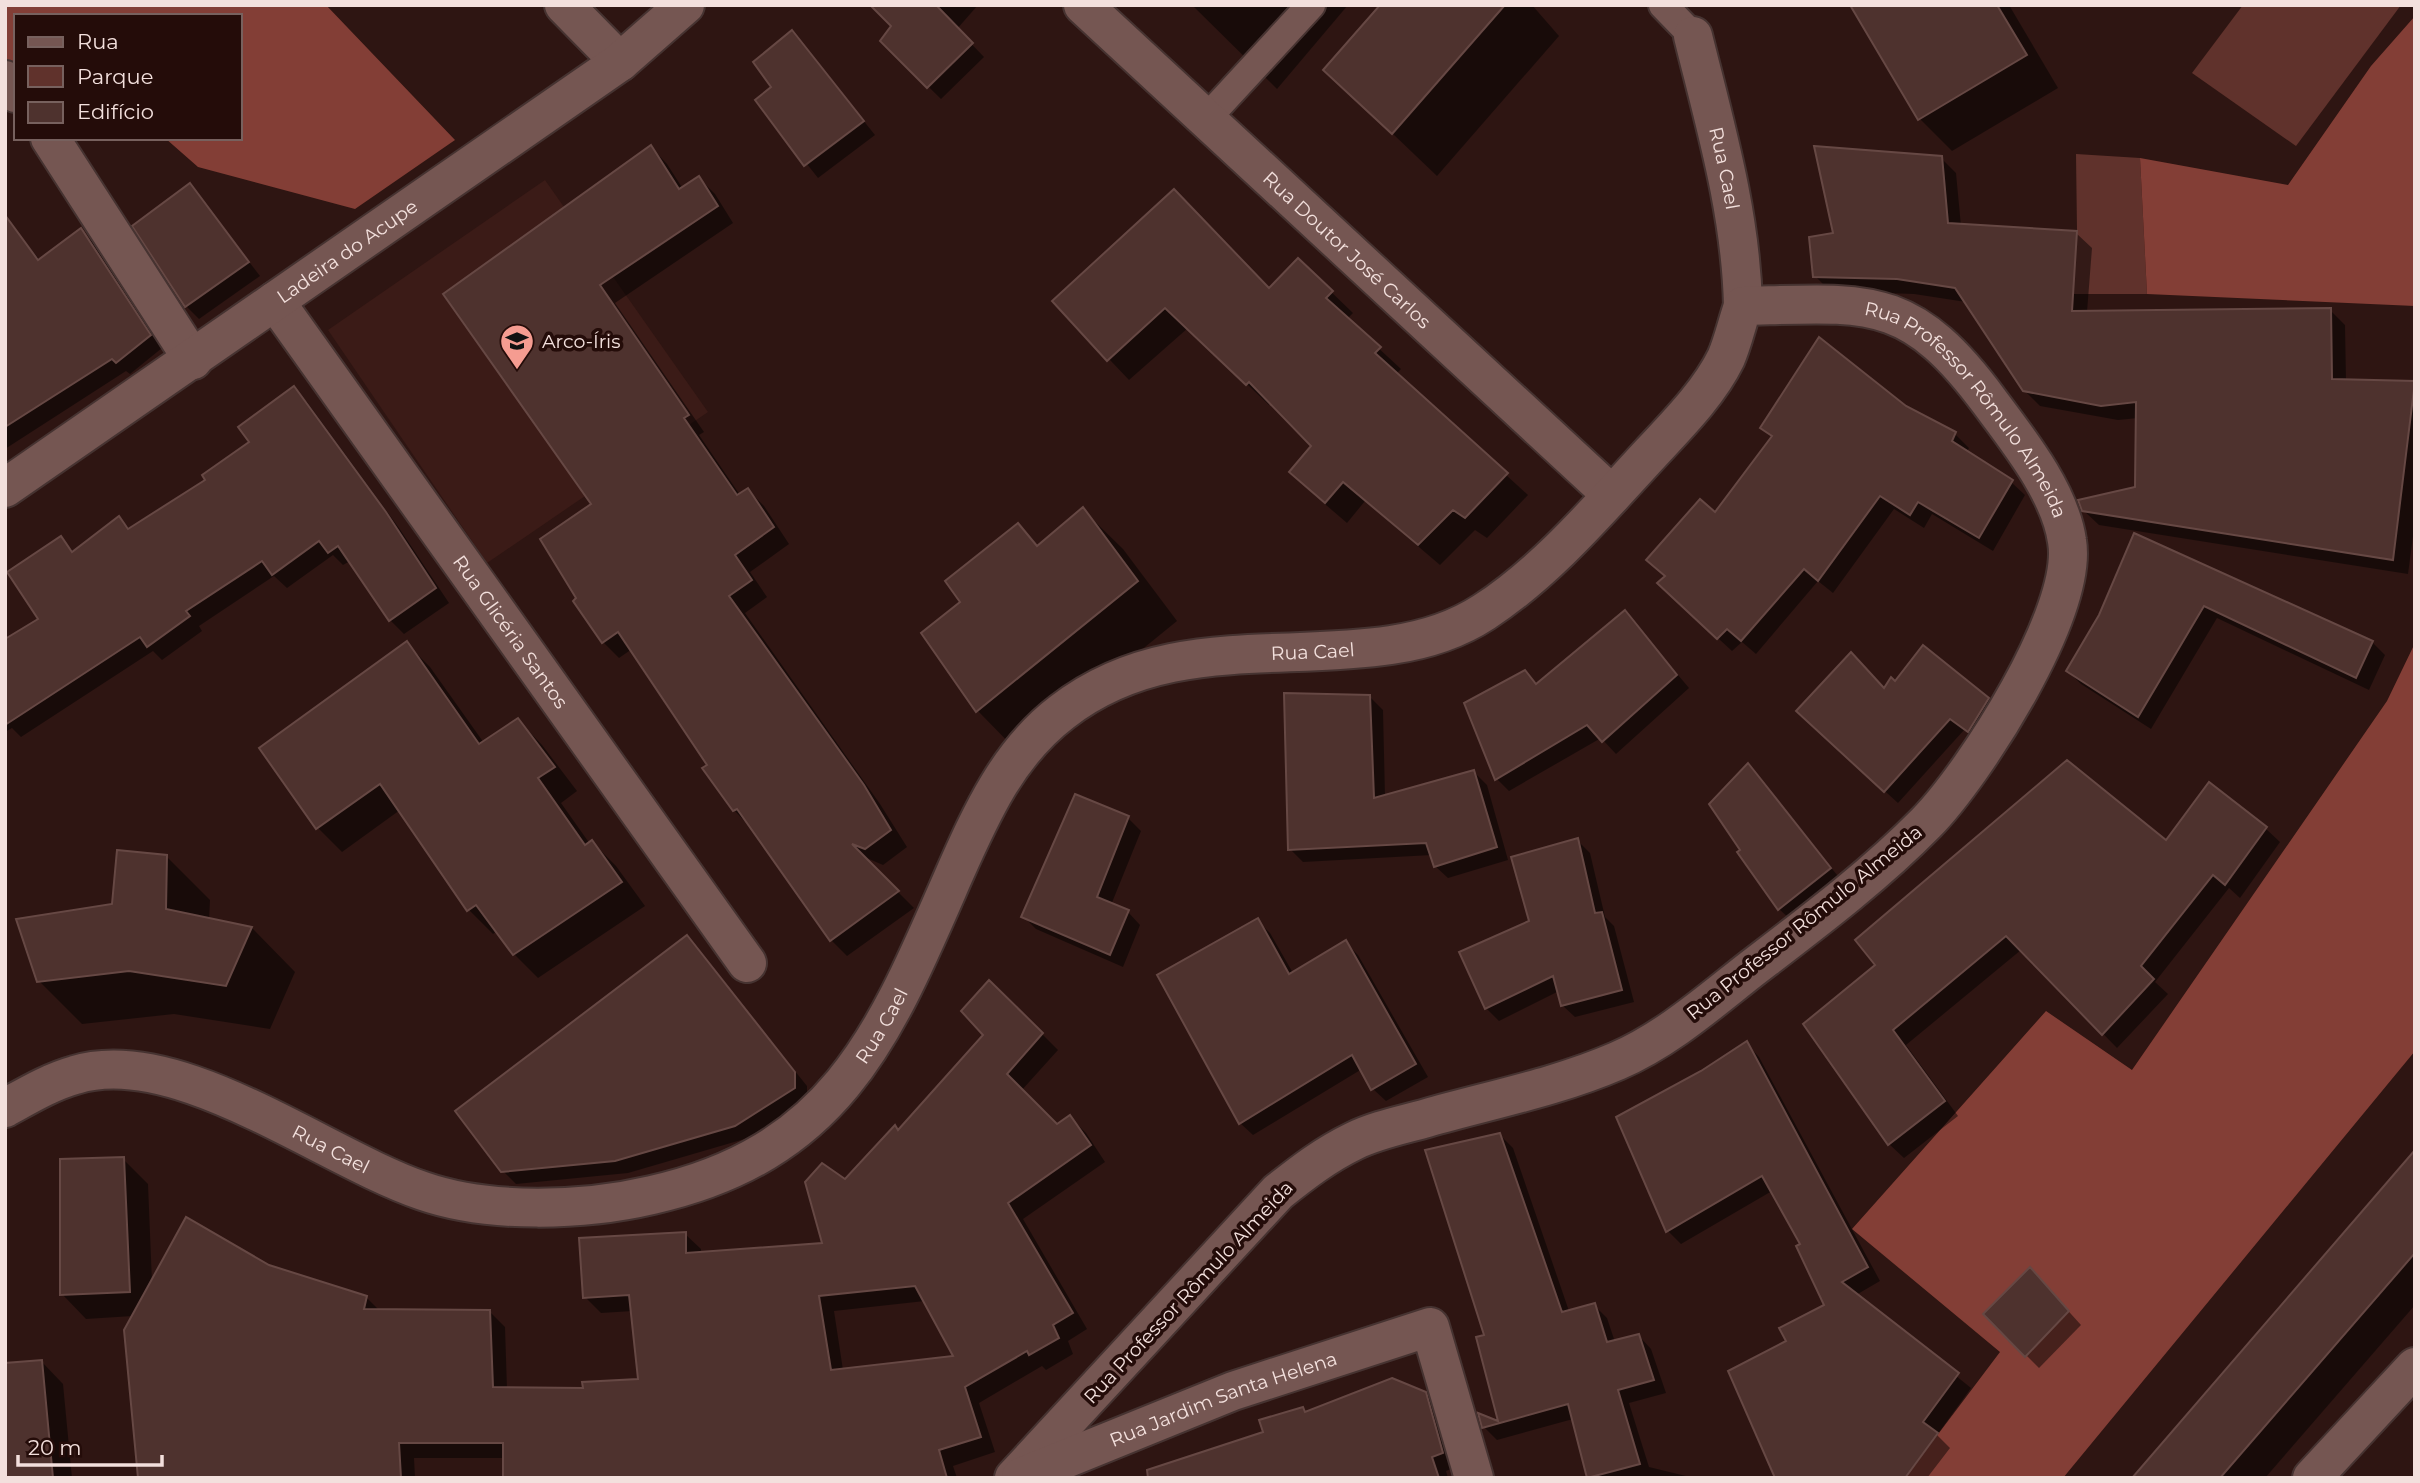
<svg xmlns="http://www.w3.org/2000/svg" width="2420" height="1483" font-family="Montserrat,sans-serif">
	<style>
		.built { fill: #3b1b17 }
		.green { fill: #60322c }
		.forest { fill: #833e36 }
		.shadow { fill: #0007; fill-rule: evenodd }
		.building { fill: #4e322e; stroke: #664844; stroke-width: 2; fill-rule: evenodd }
		.lines { fill: none; stroke-linecap: round; stroke-linejoin: round }
		.lane-casing { stroke: #463331; stroke-width: 32 }
		.street-casing { stroke: #463331; stroke-width: 42 }
		.secondary-casing { stroke: #463331; stroke-width: 42 }
		.lane { stroke: #755652; stroke-width: 28 }
		.street { stroke: #755652; stroke-width: 38 }
		.secondary { stroke: #755652; stroke-width: 38 }
		.labels { text-anchor: middle; stroke-width: 7; stroke-linejoin: round; paint-order: stroke }
		.street-label { font-size: 19px; fill: #f3e0dd; stroke: #240c09 }
		.poi-label { font-size: 19px; fill: #f3e0dd; stroke: #240c09; text-anchor: start }
	</style>
	<rect width="100%" height="100%" fill="#2e1512"/>
	<polygon class="built" points="545,180 708,412 487,563 328,330"/>
	<g class="green">
		<polygon points="2243,5 2401,5 2296,146 2192,73"/>
		<polygon points="2076,154 2140,158 2147,294 2073,294 2077,231"/>
	</g>
	<g class="forest">
		<polygon points="5,5 326,5 455,140 355,209 198,167 165,138 240,138 240,16 16,16 16,66 5,76"/>
		<polygon points="2415,16 2415,306 2147,294 2140,158 2288,185 2371,66"/>
		<polygon points="2415,643 2415,1051 2063,1478 1905,1478 2000,1352 1852,1229 2046,1011 2132,1070 2387,701"/>
	</g>
	<g class="shadow">
		<polygon points="872,5 978,5 957,29 984,57 941,99 882,41 893,26"/>
		<polygon points="1192,5 1348,5 1277,89"/>
		<polygon points="1382,5 1532,5 1559,36 1437,176 1326,70"/>
		<polygon points="1852,5 2009,5 2058,88 1952,151 1920,119"/>
		<polygon points="792,32 875,135 818,178 757,101 773,88"/>
		<polygon points="651,147 667,164 683,189 699,178 715,194 733,223 615,303 704,432 699,435 740,495 748,490 764,506 789,544 750,572 767,597 745,613 880,804 907,847 883,865 862,856 914,908 847,956 831,940 750,827 734,810 710,765 632,649 619,658 603,642 579,599 594,505 446,294"/>
		<polygon points="1941,158 1956,173 1961,226 2076,233 2092,248 2087,312 2330,310 2345,325 2346,381 2415,382 2415,521 2408,574 2099,525 2083,510 2137,488 2138,418 2118,420 2040,406 2024,390 1966,302 1914,294 1830,291 1815,276 1836,235"/>
		<polygon points="190,186 260,276 199,319 186,306 135,226"/>
		<polygon points="81,230 94,243 162,348 130,374 126,371 5,449 5,239 16,231 40,260"/>
		<polygon points="1298,260 1353,313 1347,319 1401,369 1396,374 1528,495 1487,538 1475,530 1440,565 1365,501 1347,523 1312,493 1291,472 1313,446 1271,402 1269,405 1188,328 1129,380 1054,301 1269,290"/>
		<polygon points="294,389 307,402 399,528 449,603 404,634 390,620 350,561 343,565 333,555 287,588 274,576 199,626 202,631 162,660 153,651 21,737 12,728 5,732 5,641 41,619 61,538 74,552 119,518 130,529 208,481 251,442"/>
		<polygon points="1905,408 1955,434 1969,448 1966,453 2011,482 2025,495 1993,551 1932,514 1924,528 1894,509 1833,593 1818,581 1756,654 1742,642 1732,651 1673,597 1666,578 1648,560 1716,515 1773,438 1762,428"/>
		<polygon points="1083,510 1123,549 1177,621 1017,751 978,711 923,634 962,602 1018,526 1039,547"/>
		<polygon points="2135,536 2372,642 2385,655 2369,690 2217,618 2151,729 2081,684 2068,671 2101,615"/>
		<polygon points="1625,612 1689,688 1616,754 1601,738 1509,791 1497,779 1525,672 1538,685"/>
		<polygon points="406,643 430,667 484,743 518,720 542,745 577,791 561,803 590,844 592,842 616,866 645,906 538,978 514,954 497,931 493,934 469,910 400,810 342,852 318,828 261,749"/>
		<polygon points="1895,684 1988,699 2001,712 1981,744 1964,730 1898,803 1811,724"/>
		<polygon points="1370,697 1383,710 1385,797 1474,772 1487,785 1508,860 1448,878 1435,866 1432,855 1303,862 1290,849"/>
		<polygon points="1748,766 1842,881 1792,921 1779,909 1742,850"/>
		<polygon points="1076,796 1128,818 1141,831 1111,905 1128,912 1140,925 1123,967 1036,929 1023,916"/>
		<polygon points="2265,828 2280,842 2240,898 2229,888 2155,982 2168,994 2117,1048 2021,950 1906,1045 1958,1116 1904,1158 1889,1144 1806,1024 2167,842"/>
		<polygon points="1577,840 1590,853 1605,917 1614,926 1634,1002 1575,1017 1562,1005 1559,991 1499,1021 1486,1008"/>
		<polygon points="166,856 210,900 209,920 252,928 295,972 270,1029 174,1014 82,1024 39,981"/>
		<polygon points="1258,921 1270,933 1293,973 1345,942 1358,955 1428,1077 1386,1101 1373,1089 1362,1069 1253,1135 1240,1123"/>
		<polygon points="687,937 807,1086 807,1100 748,1138 628,1173 516,1184 503,1171"/>
		<path d="M990,982L1058,1050L1021,1091L1056,1126L1070,1117L1086,1133L1105,1162L1023,1219L1087,1329L1068,1341L1073,1354L1046,1370L1042,1366L979,1403L995,1452L953,1466L957,1478H505V1458H414L415,1478H139L133,1316L86,1319L62,1294L123,1159L148,1184L152,1282L269,1267L366,1297L380,1311H489L505,1327L507,1389L585,1390L640,1381L633,1311L601,1313L585,1297L685,1234L701,1249V1254L825,1245L845,1181L900,1132L986,1035ZM925,1301L955,1357L843,1370L834,1311Z"/>
		<polygon points="1746,1043 1759,1057 1880,1281 1856,1295 1971,1388 1937,1435 1950,1448 1927,1478 1833,1478 1788,1342 1827,1306 1802,1244 1772,1191 1681,1244 1668,1231 1618,1118 1702,1073"/>
		<polygon points="1500,1135 1513,1148 1569,1311 1594,1305 1607,1318 1615,1342 1639,1336 1651,1349 1666,1393 1629,1403 1649,1467 1694,1478 1589,1478 1573,1419 1497,1440 1484,1427 1480,1416 1501,1424 1478,1338 1486,1336"/>
		<polygon points="2415,1153 2415,1305 2265,1478 2134,1478"/>
		<polygon points="2042,1282 2081,1325 2039,1368 1985,1314"/>
		<polygon points="41,1361 63,1384 72,1478 5,1478"/>
		<polygon points="1425,1393 1440,1408 1456,1467 1446,1471 1448,1478 1184,1478 1266,1433 1303,1409 1307,1413"/>
	</g>
	<g class="building">
		<polygon points="870,5 936,5 973,43 927,88 880,41 891,26"/>
		<polygon points="1380,5 1505,5 1392,134 1323,70"/>
		<polygon points="1850,5 1997,5 2027,55 1918,120"/>
		<polygon points="792,30 864,121 804,166 755,100 771,87 753,62"/>
		<polygon points="651,145 679,189 699,176 718,206 600,285 689,415 684,418 737,495 748,488 774,527 735,555 752,580 729,596 864,785 891,830 865,849 852,844 899,891 830,941 737,809 733,811 702,768 707,765 618,632 602,643 573,601 576,598 540,539 591,504 443,294"/>
		<polygon points="1814,146 1942,156 1948,223 2077,231 2072,311 2331,308 2332,379 2415,381 2393,560 2082,511 2078,500 2135,487 2136,402 2101,406 2023,391 1955,288 1897,279 1813,277 1809,237 1833,233"/>
		<polygon points="190,183 249,262 185,307 132,226"/>
		<polygon points="1174,189 1269,288 1298,258 1333,291 1326,298 1381,347 1375,353 1508,473 1465,518 1453,510 1418,545 1343,482 1325,503 1289,472 1311,446 1249,382 1246,385 1165,308 1107,361 1052,301"/>
		<polygon points="5,215 38,260 81,228 151,335 116,363 112,359 5,427"/>
		<polygon points="1819,337 1906,406 1956,432 1952,441 2013,480 1979,538 1918,502 1910,515 1880,496 1818,581 1804,569 1741,641 1727,629 1717,639 1657,583 1665,576 1646,560 1700,499 1715,512 1772,436 1760,428"/>
		<polygon points="294,386 386,512 436,588 389,621 338,546 328,553 319,541 272,575 262,561 186,611 190,616 147,647 140,637 5,725 5,639 38,619 7,572 61,536 72,552 119,516 128,529 205,480 202,475 249,442 238,427"/>
		<polygon points="1083,507 1138,581 976,712 921,633 960,602 945,581 1018,523 1037,546"/>
		<polygon points="2134,533 2373,641 2356,678 2204,606 2138,717 2066,671 2099,615"/>
		<polygon points="1625,610 1677,675 1602,742 1587,725 1495,780 1464,703 1525,670 1536,684"/>
		<polygon points="407,641 479,744 518,718 555,767 538,778 585,845 592,840 622,882 513,955 476,905 467,911 380,784 316,829 259,748"/>
		<polygon points="1923,645 1989,698 1968,732 1950,719 1884,792 1796,711 1851,652 1884,688 1891,677 1895,681"/>
		<polygon points="1284,693 1370,695 1374,798 1474,770 1497,847 1434,867 1426,843 1288,850"/>
		<polygon points="2067,760 2166,840 2209,782 2267,827 2225,885 2213,875 2141,966 2154,979 2102,1035 2006,936 1893,1030 1945,1101 1888,1145 1803,1024 1875,965 1855,940"/>
		<polygon points="1748,763 1831,868 1778,910 1737,852 1740,850 1709,804"/>
		<polygon points="1075,794 1129,816 1097,897 1129,910 1110,955 1021,917"/>
		<polygon points="1578,838 1595,913 1602,912 1622,990 1561,1006 1553,976 1485,1009 1459,952 1529,921 1511,857"/>
		<polygon points="117,850 167,855 166,909 252,927 226,986 129,971 37,982 16,919 112,904"/>
		<polygon points="1258,918 1289,974 1346,940 1416,1064 1371,1090 1352,1055 1239,1124 1157,975"/>
		<polygon points="687,935 795,1072 795,1088 735,1126 615,1161 501,1172 455,1111"/>
		<path d="M989,980L1043,1033L1007,1074L1057,1124L1070,1115L1091,1145L1008,1203L1073,1313L1053,1325L1059,1338L1029,1355L1027,1351L965,1387L981,1437L939,1450L947,1478H503V1443H399L401,1478H138L124,1330L186,1217L269,1265L367,1296L364,1309L490,1310L493,1387L583,1388L582,1382L638,1379L629,1295L583,1298L579,1238L686,1232V1253L822,1243L805,1182L822,1163L845,1179L895,1125L898,1130L983,1035L961,1011ZM915,1286L953,1356L831,1370L819,1296Z"/>
		<polygon points="1747,1041 1868,1267 1842,1282 1959,1373 1923,1422 1938,1433 1905,1478 1775,1478 1728,1371 1786,1341 1779,1328 1824,1305 1796,1246 1800,1244 1762,1176 1666,1232 1616,1117 1701,1071"/>
		<polygon points="1500,1133 1562,1312 1595,1303 1607,1342 1639,1334 1654,1380 1618,1390 1640,1464 1587,1478 1568,1404 1482,1428 1478,1413 1498,1421 1476,1337 1484,1335 1425,1150"/>
		<polygon points="2415,1150 2415,1253 2220,1478 2132,1478"/>
		<polygon points="124,1157 130,1292 60,1295 60,1159"/>
		<polygon points="2030,1267 2069,1311 2025,1357 1983,1314"/>
		<polygon points="42,1360 53,1478 5,1478 5,1363"/>
		<polygon points="1392,1378 1426,1392 1443,1453 1432,1457 1439,1478 1148,1478 1147,1470 1263,1432 1259,1420 1303,1407 1305,1412"/>
	</g>
	<g class="lines">
		<g class="lane-casing">
			<g id="lane">
				<polyline points="1663,5 1693,36"/>
				<polyline points="1206,119 1311,5"/>
			</g>
		</g>
		<g class="street-casing">
			<g id="street">
				<polyline points="564,5 620,62"/>
				<path id="s1" d="M1083,5L1612,495"/>
				<path id="s2" d="M1693,36C1715,125 1741,213 1743,306"/>
				<polyline points="5,80 16,93"/>
				<polyline points="50,138 193,360"/>
				<path id="s3" d="M275,301L747,963"/>
				<path id="s4" d="M5,1108C27,1096 50,1082 75,1075C177,1043 325,1158 423,1191C489,1214 584,1211 652,1195C838,1153 885,1033 954,875C981,814 1008,753 1062,712C1161,635 1277,662 1391,645C1425,640 1455,631 1484,612C1547,571 1600,508 1651,453C1677,425 1709,393 1726,358C1733,342 1737,323 1743,306C1868,303 1909,293 1989,401C2018,440 2060,492 2067,541C2079,611 1975,773 1926,823C1873,877 1810,924 1750,970C1708,1003 1666,1040 1617,1061C1557,1087 1490,1100 1427,1118C1402,1125 1376,1130 1354,1141C1325,1155 1302,1173 1278,1192L1014,1478"/>
				<path id="s5" d="M1021,1477L1233,1391L1430,1327L1474,1478"/>
				<polyline points="2312,1478 2415,1367"/>
			</g>
		</g>
		<g class="secondary-casing">
			<g id="secondary">
				<path id="s6" d="M5,488L620,62L685,5"/>
			</g>
		</g>
		<use href="#lane" class="lane"/>
		<use href="#street" class="street"/>
		<use href="#secondary" class="secondary"/>
	</g>
	<defs>
		<g id="school-pin" transform="scale(1.75)"><path d="M0 17L-7.5 6A9.5 9.5 0 1 1 7.5 6Z" fill="#f59c91" stroke="#240c09"/><path d="M0-5L7-2L0 1L-7-2ZM-4 1L0 2.5L4 1V4Q0 6-4 4Z" fill="#111"/></g>
	</defs>
	<g fill-rule="evenodd">
		<use href="#school-pin" x="517" y="341"/>
	</g>
	<g class="labels">
		<g class="street-label">
			<text dy="7" stroke="none"><textPath href="#s2" startOffset="136">Rua Cael</textPath></text>
			<text dy="7" stroke="none"><textPath href="#s6" startOffset="416">Ladeira do Acupe</textPath></text>
			<text dy="7" stroke="none"><textPath href="#s1" startOffset="360">Rua Doutor José Carlos</textPath></text>
			<text dy="7" stroke="none"><textPath href="#s4" startOffset="2462">Rua Professor Rômulo Almeida</textPath></text>
			<text dy="7" stroke="none"><textPath href="#s3" startOffset="406">Rua Glicéria Santos</textPath></text>
			<text dy="7" stroke="none"><textPath href="#s4" startOffset="1606">Rua Cael</textPath></text>
			<text transform="translate(1804 922) rotate(-39)" y="7">Rua Professor Rômulo Almeida</text>
			<text dy="7" stroke="none"><textPath href="#s4" startOffset="978">Rua Cael</textPath></text>
			<text dy="7" stroke="none"><textPath href="#s4" startOffset="350">Rua Cael</textPath></text>
			<text transform="translate(1188 1292) rotate(-47)" y="7">Rua Professor Rômulo Almeida</text>
			<text dy="7" stroke="none"><textPath href="#s5" startOffset="217">Rua Jardim Santa Helena</textPath></text>
		</g>
		<g class="poi-label">
			<text x="542" y="348">Arco-Íris</text>
		</g>
	</g>
	<rect width="2420" height="1483" fill="none" stroke="#f3e0dd" stroke-width="14"/>
	<rect x="14" y="14" width="228" height="126" fill="#240c09" stroke="#77615e" stroke-width="2"/>
	<rect x="28" y="37" width="35" height="10" fill="#755652" stroke="#77615e" stroke-width="2"/>
	<text x="77" y="49" font-size="21" fill="#f3e0dd">Rua</text>
	<rect x="28" y="66" width="35" height="21" fill="#60322c" stroke="#77615e" stroke-width="2"/>
	<text x="77" y="84" font-size="21" fill="#f3e0dd">Parque</text>
	<rect x="28" y="102" width="35" height="21" fill="#4e322e" stroke="#77615e" stroke-width="2"/>
	<text x="77" y="119" font-size="21" fill="#f3e0dd">Edifício</text>
	<path d="M18 1455v10h144v-10" fill="none" stroke="#f3e0dd" stroke-width="3.5"/>
	<text x="28" y="1455" font-size="21" fill="#f3e0dd" stroke="#240c09" stroke-width="5" paint-order="stroke">20 m</text>
</svg>
